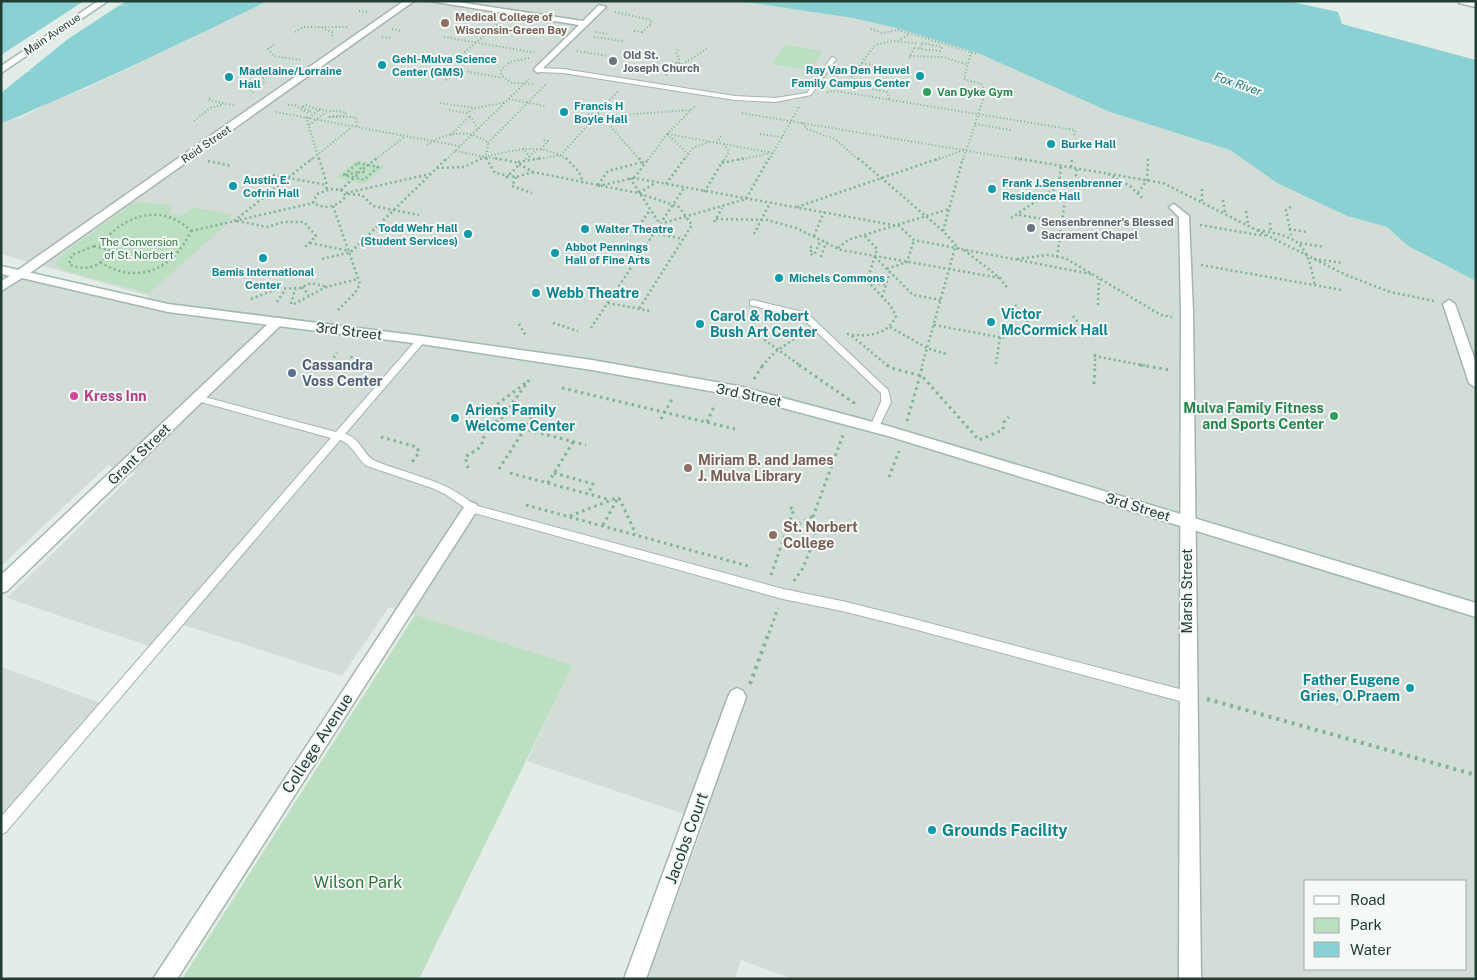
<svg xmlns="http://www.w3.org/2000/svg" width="1477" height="980" font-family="'Public Sans',sans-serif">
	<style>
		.built { fill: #d1ddd6; fill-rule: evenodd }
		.green { fill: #bcdec1 }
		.water { fill: #8bd0d2 }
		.pier { fill: #e3ede7 }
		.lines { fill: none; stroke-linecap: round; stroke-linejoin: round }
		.service-casing { stroke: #a5b5ad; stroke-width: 2 }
		.minor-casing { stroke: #a5b5ad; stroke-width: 3 }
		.tertiary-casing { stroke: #a5b5ad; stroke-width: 3 }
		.secondary-casing { stroke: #a1b9ad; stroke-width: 3 }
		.path-far3 { stroke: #83b19c; stroke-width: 2; stroke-dasharray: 1 2.5; stroke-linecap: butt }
		.path-far2 { stroke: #83b19c; stroke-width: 2.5; stroke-dasharray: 2 3; stroke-linecap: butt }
		.path-far1 { stroke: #83b19c; stroke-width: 3; stroke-dasharray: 2.5 4; stroke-linecap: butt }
		.path { stroke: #83b19c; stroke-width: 4; stroke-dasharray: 3 5; stroke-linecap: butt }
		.service { fill: #fff; fill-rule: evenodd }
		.minor { fill: #fff; fill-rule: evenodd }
		.tertiary { fill: #fff; fill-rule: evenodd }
		.secondary { fill: #fff; fill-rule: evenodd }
		.education-dot { fill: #8d6e63; stroke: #f4f9f6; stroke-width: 2 }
		.worship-dot { fill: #6b7280; stroke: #f4f9f6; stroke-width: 2 }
		.culture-dot { fill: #0f9aa8; stroke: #f4f9f6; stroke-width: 2 }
		.leisure-dot { fill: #2e9e5b; stroke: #f4f9f6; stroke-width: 2 }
		.service-dot { fill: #5c6f8a; stroke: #f4f9f6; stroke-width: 2 }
		.hotel-dot { fill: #d1479c; stroke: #f4f9f6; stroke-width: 2 }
		.labels { text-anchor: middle; stroke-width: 4; stroke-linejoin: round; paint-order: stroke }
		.far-education-label { font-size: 11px; font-weight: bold; fill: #785e54; stroke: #f4f9f6; text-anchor: start }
		.far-street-label { font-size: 11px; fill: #223e33; stroke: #f4f9f6 }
		.far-worship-label { font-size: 11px; font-weight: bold; fill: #5b616d; stroke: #f4f9f6; text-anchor: start }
		.far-culture-label { font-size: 11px; font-weight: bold; fill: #0d838f; stroke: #f4f9f6; text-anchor: start }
		.far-leisure-label { font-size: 11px; font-weight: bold; fill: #27864d; stroke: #f4f9f6; text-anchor: start }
		.far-park-label { font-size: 11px; fill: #2c763f; stroke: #f4f9f6 }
		.far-water-label { font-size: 12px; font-style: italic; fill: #1c787b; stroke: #f4f9f6 }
		.culture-label { font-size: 14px; font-weight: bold; fill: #0d838f; stroke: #f4f9f6; text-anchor: start }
		.street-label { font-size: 14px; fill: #223e33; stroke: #f4f9f6 }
		.service-label { font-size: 14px; font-weight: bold; fill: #4e5e75; stroke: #f4f9f6; text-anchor: start }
		.hotel-label { font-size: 14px; font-weight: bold; fill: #b23c85; stroke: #f4f9f6; text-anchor: start }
		.leisure-label { font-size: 14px; font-weight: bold; fill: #27864d; stroke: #f4f9f6; text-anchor: end }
		.education-label { font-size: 14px; font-weight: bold; fill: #785e54; stroke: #f4f9f6; text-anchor: start }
		.near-street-label { font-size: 16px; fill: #223e33; stroke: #f4f9f6 }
		.near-culture-label { font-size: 16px; font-weight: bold; fill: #0d838f; stroke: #f4f9f6; text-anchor: start }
		.near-park-label { font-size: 16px; fill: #2c763f; stroke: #f4f9f6 }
	</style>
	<rect width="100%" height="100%" fill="#e3ede7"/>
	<g class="built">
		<path d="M268,1H738L853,18L896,28L978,53L1110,112L1230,150L1277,183L1347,216L1387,227L1408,246L1476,281V979H793L741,960L735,979H647L705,821L527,761L573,665L389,607L342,676L171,621L149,646L7,598L135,473L108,465L1,566V270L141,302L149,296L1,254V123L25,116L46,104L89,87ZM1306,881H1466V969H1306Z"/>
		<polygon points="1,667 101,703 1,819"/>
	</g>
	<g class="green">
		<polygon points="785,45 823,51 810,70 772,64"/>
		<polygon points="357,160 385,166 364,184 336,178"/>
		<polygon points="135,202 171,205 170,213 182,216 193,207 232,215 224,227 149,293 63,270 56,265 56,260 64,253"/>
		<polygon points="415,615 573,665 419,979 182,979"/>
	</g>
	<g class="water">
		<path d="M1,1H77L129,6L98,1H268C195,36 122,72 47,104C31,110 18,118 1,123V73L36,71L1,70Z"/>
		<polygon points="738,1 1288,1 1338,12 1342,24 1476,60 1476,281 1408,246 1387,227 1347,216 1277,183 1230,150 1110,112 978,53 896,28 853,18"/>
	</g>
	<polygon class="pier" points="84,1 126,1 68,39 1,93 1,55"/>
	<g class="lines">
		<g class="service-casing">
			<g id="service">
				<polygon points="833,57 836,59 811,95 775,102 735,100 563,73 538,72 535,70 538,68 563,69 735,96 775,98 807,93 831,58"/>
				<polygon points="753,300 807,313 888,390 891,402 878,429 875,430 870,427 881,402 881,393 801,317 750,305 750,301"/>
				<path d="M421,337L425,340L424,342L345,434C360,438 362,452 373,460C408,475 445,479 474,505L783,589L842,601L910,618L1187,691L1191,693L1193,697L1191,701L1187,703L910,628L842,611L783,599L471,512L445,494L432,488L367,466C356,458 353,444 340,440L6,832L1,834V817L331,438L194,400L192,398L194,396L197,395L336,432L418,338Z"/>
			</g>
		</g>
		<g class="minor-casing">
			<g id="minor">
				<polygon points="404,1 414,1 23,278 15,278 15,272"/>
				<polygon points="430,1 451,1 583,21 599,5 606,7 538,73 534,70 535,68 579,25"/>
				<polygon points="1458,1 1476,2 1476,7 1459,3"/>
				<polygon points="1174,204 1189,216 1193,312 1201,979 1179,979 1181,312 1179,217 1169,207"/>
				<polygon points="1449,300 1455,304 1476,363 1476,388 1469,383 1443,304"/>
				<polygon points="471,502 476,504 479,508 476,512 177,979 153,979 466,504"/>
				<polygon points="737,688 743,691 746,697 646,979 624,979 728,697 731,691"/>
			</g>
		</g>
		<g class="tertiary-casing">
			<polygon id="tertiary" points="277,318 281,319 283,322 281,325 7,591 1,593 1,575 273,319"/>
		</g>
		<g class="secondary-casing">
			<g id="secondary">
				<polygon points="98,1 108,1 1,73 1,66"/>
				<polygon points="1,266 168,304 421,336 592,360 738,386 888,426 1476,603 1476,617 888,436 738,396 592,370 421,344 168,312 22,278 1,291 1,281 10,276 1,274"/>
			</g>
		</g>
		<g class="path-far3">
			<polyline points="359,11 368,12"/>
			<polyline points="615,12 651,20 651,24 640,34"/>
			<polyline points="322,28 332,32 333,38"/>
			<polyline points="392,29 401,31"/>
			<polyline points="871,29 882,33 898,30 977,54"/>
			<polyline points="634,31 642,32"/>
			<polyline points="295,32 303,27 348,27"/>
			<polyline points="596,32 607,34"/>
			<polyline points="382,37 391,38"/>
			<polyline points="444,37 537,53"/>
			<polyline points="594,37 623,41"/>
			<polyline points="898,41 910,34"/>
			<polygon points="922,43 942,47 940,51 920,49"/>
			<polyline points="274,45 268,49 274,56 300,60"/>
			<polyline points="914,48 920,49"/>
			<polyline points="577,51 608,56"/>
			<polyline points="910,56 943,57 968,65"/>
			<polyline points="459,57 499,23"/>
			<polyline points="529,58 510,62 501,70 501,75 512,83 535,84"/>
			<polyline points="909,58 914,48"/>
			<polyline points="672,62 683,64 708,48"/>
			<polyline points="677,63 679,59 676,52 679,48"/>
			<polyline points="862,63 878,66"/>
			<polyline points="647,67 672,71"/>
			<polyline points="464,71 502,78"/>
			<polyline points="262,75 278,75"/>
			<polyline points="666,75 680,63"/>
			<polyline points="446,80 460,70"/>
			<polyline points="253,81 267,83"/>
			<polyline points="244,86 255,94"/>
			<polyline points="841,87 852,85"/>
			<polyline points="248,88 268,75"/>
			<polyline points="827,92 836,91 1075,130 1074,136"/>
			<polyline points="210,98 208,100 236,106"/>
			<polyline points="509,99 545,106"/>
			<polyline points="889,99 887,92 852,85 849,80 875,45 892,41 916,43"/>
			<polyline points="440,103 475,108"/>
			<polyline points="288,105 295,105 308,113 311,111 301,107 306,105 319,110 346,112 346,115 328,117 356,117 357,127"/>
			<polyline points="449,110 468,113 472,109 506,102"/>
			<polyline points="276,112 459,146"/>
			<polyline points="742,113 1022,160"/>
			<polyline points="588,114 607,116 690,110"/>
			<polyline points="470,116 478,129"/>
			<polyline points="597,116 605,120 640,160"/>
			<polyline points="306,117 319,160"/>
			<polyline points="309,118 321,108"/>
			<polyline points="194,121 210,108 224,104"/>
			<polyline points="803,123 807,129 835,139 859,160"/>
			<polyline points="975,124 1011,130"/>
			<polyline points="309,125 326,112"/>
			<polyline points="667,134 688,154"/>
			<polyline points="668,134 773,153"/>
			<polyline points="760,134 782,137"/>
			<polyline points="451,135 470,116"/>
			<polyline points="488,143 547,83"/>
			<polyline points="717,143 721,136"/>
			<polyline points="724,144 729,152 724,160"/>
			<path d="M427,145C446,132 469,128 488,143L487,153L480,160"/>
			<polyline points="523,148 530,157"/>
			<polyline points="541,149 548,141 542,140"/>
			<polyline points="455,151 502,160"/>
			<path d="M488,156C514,150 544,142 567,160"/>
			<polyline points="485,157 487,160"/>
			<polyline points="526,159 538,149"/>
			<polyline points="311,160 352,127"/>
			<polyline points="375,160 404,137"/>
			<polyline points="446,160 529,79"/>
			<polyline points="533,160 561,155 618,91"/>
			<polyline points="648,160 667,134 696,105"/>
			<polyline points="684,160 693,148 709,142"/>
			<polyline points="739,160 770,153"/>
			<polyline points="769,160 799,107"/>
			<polyline points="936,160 964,150"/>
			<polyline points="963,160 986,91 981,84 964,79 971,52"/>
			<polyline points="1148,160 1148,157"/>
		</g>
		<g class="path-far2">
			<polyline points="319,158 327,185 326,190"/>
			<polyline points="486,158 495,173 516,177 533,172"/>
			<polyline points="495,158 515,162 533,172 638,193 679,207 692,225 639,309"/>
			<polyline points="566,158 579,172 583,183"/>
			<polyline points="639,158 644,164"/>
			<polyline points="858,158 943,231 959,249"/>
			<polyline points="1015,158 1163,183 1346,275 1390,292 1434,301"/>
			<polyline points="208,161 232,166"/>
			<polyline points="518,162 541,158"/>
			<polygon points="358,163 378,167 364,180 344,175"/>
			<polyline points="722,163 745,158"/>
			<polyline points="1071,167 1072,159"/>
			<polyline points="437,168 464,167 482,158"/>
			<circle cx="361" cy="171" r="2.5"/>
			<polyline points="363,169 377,158"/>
			<polyline points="1108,174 1130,186 1144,200"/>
			<polyline points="273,175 327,185"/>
			<polyline points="346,175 358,172"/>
			<polyline points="516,177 512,186 532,193"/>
			<polyline points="506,178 521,163"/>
			<polyline points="630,178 660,224 746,199 769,158"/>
			<polyline points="634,178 649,158"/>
			<polyline points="666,184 685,158"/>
			<polyline points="598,185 608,171 642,162"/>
			<polyline points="1059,185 1074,186 1077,168"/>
			<polyline points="598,186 634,178 899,226 914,240 1091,274"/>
			<path d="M331,189L341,190L346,196C338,207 325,210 313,203L317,194Z"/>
			<polyline points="1202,189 1202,202"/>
			<polyline points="341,190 359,173"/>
			<polyline points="704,192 725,158"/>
			<polyline points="346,193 430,174"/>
			<polyline points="639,193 655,183"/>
			<polyline points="1138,193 1147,180 1148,158"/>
			<polyline points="348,194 362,195 373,206 419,215"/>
			<polyline points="1223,200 1225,213"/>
			<polyline points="333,206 360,284 355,293 338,310"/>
			<polyline points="797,207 940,158"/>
			<polyline points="1291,207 1286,210 1291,235"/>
			<polyline points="1246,211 1248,225"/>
			<polyline points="1019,215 1062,222"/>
			<polyline points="1011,218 1059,186 1061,165"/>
			<polyline points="716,219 767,220 796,228 841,250 1000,278"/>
			<polyline points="234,221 313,158"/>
			<polyline points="237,221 267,227 283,222 304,222 316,236 305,247"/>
			<polyline points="714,222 722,208"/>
			<polyline points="1270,223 1271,232"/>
			<polyline points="1200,225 1265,236"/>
			<polyline points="624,227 683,239"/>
			<polyline points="1289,229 1306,232"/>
			<polyline points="636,230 650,210"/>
			<path d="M1258,230C1301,237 1307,244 1315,286"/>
			<polyline points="191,231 313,203"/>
			<polyline points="943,231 963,158"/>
			<polyline points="754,234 770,203"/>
			<polyline points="814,236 824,212"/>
			<polyline points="310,243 350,251"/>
			<polyline points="1300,243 1324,247"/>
			<path d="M94,246L109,250C104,267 84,272 69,264L72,255Z"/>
			<path d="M100,246C122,215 162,202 191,231C174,269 137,286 100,262"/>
			<polyline points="810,247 812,247 810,254 814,255 821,240"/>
			<polyline points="838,248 848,240 949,209"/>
			<polyline points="964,250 1000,278 1008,289"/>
			<polyline points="821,257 826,242"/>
			<polyline points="875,257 913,295 941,300"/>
			<polyline points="1057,257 1067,186"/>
			<polyline points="322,259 351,252 447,158"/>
			<polyline points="1017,259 1047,255 1065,258 1161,315 1172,317"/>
			<polyline points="1314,259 1343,263"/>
			<polyline points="1201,265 1342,290"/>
			<polyline points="887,269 907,262 914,240"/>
			<polyline points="868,283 886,284"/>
			<polyline points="302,287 309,295"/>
			<polyline points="882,297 890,272"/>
			<polyline points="251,299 277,289 300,288 311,283 328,287"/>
			<polyline points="277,302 285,290"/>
			<polyline points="608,303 650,311"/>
			<polyline points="291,304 295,289"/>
			<polyline points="294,304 326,287 358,279"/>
			<polyline points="1015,305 1029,324"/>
			<polyline points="1098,305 1099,279"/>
			<polyline points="1073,316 1089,336"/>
			<polyline points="553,323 578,331"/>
			<polyline points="519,324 526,336"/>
			<polyline points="934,325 1004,338"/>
			<polyline points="890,327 927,348 946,354"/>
			<polyline points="591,328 684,188"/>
			<polyline points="756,334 801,366"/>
			<path d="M847,334C867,337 887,336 896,316L890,305L870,284V272L877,249L864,235"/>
			<polyline points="852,336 888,366"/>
			<polyline points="1094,356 1147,366"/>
			<polyline points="996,364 1000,337"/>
			<polyline points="328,366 337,353"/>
			<polyline points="345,366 353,355"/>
			<polyline points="364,366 370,358"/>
			<polyline points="762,366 775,352 803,333"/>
			<polyline points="922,366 955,248"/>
			<polyline points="1095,366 1095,353"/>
		</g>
		<g class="path-far1">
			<polyline points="799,365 854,403 853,406"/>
			<polyline points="887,365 891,368 922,376 979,440 1003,430 1004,422 1009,417"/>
			<polyline points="1140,365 1170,370"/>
			<polyline points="326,369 329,365"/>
			<polyline points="362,369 365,365"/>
			<polyline points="345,370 343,369 346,365"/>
			<polyline points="754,379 763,365"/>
			<polyline points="1094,384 1095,365"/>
			<polyline points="562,388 735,429"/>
			<polyline points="492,408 527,382"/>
			<polyline points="661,419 672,399"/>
			<polyline points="907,421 923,365"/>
			<polyline points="497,422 586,445"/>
			<polyline points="707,422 715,404"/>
			<polyline points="484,428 501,419 529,380"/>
			<polyline points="381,437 417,447 419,453 413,461 415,462"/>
			<polyline points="468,468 465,457 479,448 484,440 483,425"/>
			<polyline points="499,469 542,402"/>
			<polyline points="510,473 611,500"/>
			<polyline points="554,473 593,484 588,494"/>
			<polyline points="889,477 899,451"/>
			<polyline points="548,483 573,442"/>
			<polyline points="619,498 636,534"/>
			<polyline points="526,505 752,567"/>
			<polyline points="570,516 619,497"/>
			<polyline points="603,525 618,498"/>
			<polyline points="787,530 813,516"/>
			<polyline points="771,575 794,509 788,507"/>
			<polyline points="794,581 803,568 816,535 810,525 843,435"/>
			<polyline points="769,633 778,608"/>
		</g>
		<g class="path">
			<polyline points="750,684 769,632"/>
			<polyline points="1207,699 1476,775"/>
		</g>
		<use href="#service" class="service"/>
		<use href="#minor" class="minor"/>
		<use href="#tertiary" class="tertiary"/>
		<use href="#secondary" class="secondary"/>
	</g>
	<g class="education-dot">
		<circle cx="445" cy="23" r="5"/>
		<circle cx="688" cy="468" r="5"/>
		<circle cx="773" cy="535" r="5"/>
	</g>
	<g class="worship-dot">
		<circle cx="613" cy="61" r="5"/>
		<circle cx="1031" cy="228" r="5"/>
	</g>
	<g class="culture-dot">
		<circle cx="382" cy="65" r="5"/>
		<circle cx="920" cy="76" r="5"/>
		<circle cx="229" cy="77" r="5"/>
		<circle cx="564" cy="112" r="5"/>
		<circle cx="1051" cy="144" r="5"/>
		<circle cx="233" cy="186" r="5"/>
		<circle cx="992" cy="189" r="5"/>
		<circle cx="585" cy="229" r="5"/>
		<circle cx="468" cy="234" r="5"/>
		<circle cx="555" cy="253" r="5"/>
		<circle cx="263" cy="258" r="5"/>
		<circle cx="779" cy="278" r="5"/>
		<circle cx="536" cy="293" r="5"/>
		<circle cx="991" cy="322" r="5"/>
		<circle cx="700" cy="324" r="5"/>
		<circle cx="455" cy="418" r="5"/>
		<circle cx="1410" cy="688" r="5"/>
		<circle cx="932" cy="830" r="5"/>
	</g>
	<g class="leisure-dot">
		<circle cx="927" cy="92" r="5"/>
		<circle cx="1334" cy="416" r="5"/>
	</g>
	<circle class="service-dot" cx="292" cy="373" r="5"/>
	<circle class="hotel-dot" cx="74" cy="396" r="5"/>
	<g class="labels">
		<g class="far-education-label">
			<text x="455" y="21">Medical College of<tspan x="455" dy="13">Wisconsin-Green Bay</tspan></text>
		</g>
		<g class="far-street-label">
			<text transform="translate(52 34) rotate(-34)" y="4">Main Avenue</text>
			<text transform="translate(206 144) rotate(-35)" y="4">Reid Street</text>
		</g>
		<g class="far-worship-label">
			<text x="623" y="59">Old St.<tspan x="623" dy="13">Joseph Church</tspan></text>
			<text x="1041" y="226">Sensenbrenner's Blessed<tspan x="1041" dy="13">Sacrament Chapel</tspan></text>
		</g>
		<g class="far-culture-label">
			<text x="392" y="63">Gehl-Mulva Science<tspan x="392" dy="13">Center (GMS)</tspan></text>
			<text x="910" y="74" text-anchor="end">Ray Van Den Heuvel<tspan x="910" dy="13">Family Campus Center</tspan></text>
			<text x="239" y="75">Madelaine/Lorraine<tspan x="239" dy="13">Hall</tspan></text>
			<text x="574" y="110">Francis H<tspan x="574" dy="13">Boyle Hall</tspan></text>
			<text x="1061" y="148">Burke Hall</text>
			<text x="243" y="184">Austin E.<tspan x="243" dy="13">Cofrin Hall</tspan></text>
			<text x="1002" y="187">Frank J.Sensenbrenner<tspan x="1002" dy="13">Residence Hall</tspan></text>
			<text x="458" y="232" text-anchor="end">Todd Wehr Hall<tspan x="458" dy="13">(Student Services)</tspan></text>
			<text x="595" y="233">Walter Theatre</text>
			<text x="565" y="251">Abbot Pennings<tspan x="565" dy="13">Hall of Fine Arts</tspan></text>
			<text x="263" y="276" text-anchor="middle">Bemis International<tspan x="263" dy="13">Center</tspan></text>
			<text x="789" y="282">Michels Commons</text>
		</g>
		<g class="far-leisure-label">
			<text x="937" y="96">Van Dyke Gym</text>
		</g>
		<g class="far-park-label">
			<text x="139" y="246">The Conversion<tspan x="139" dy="13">of St. Norbert</tspan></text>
		</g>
		<g class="far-water-label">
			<text transform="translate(1238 84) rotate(19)" y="4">Fox River</text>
		</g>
		<g class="culture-label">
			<text x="546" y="298">Webb Theatre</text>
			<text x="1001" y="319">Victor<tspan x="1001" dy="16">McCormick Hall</tspan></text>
			<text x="710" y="321">Carol &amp; Robert<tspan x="710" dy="16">Bush Art Center</tspan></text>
			<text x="465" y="415">Ariens Family<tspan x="465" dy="16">Welcome Center</tspan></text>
			<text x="1400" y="685" text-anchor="end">Father Eugene<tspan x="1400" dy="16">Gries, O.Praem</tspan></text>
		</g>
		<g class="street-label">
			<text transform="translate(349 331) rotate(7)" y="5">3rd Street</text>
			<text transform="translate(749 395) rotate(12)" y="5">3rd Street</text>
			<text transform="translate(139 454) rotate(-44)" y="5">Grant Street</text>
			<text transform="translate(1138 507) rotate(17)" y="5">3rd Street</text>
			<text transform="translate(1187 591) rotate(-90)" y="5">Marsh Street</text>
		</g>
		<g class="service-label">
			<text x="302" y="370">Cassandra<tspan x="302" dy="16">Voss Center</tspan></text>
		</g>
		<g class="hotel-label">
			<text x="84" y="401">Kress Inn</text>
		</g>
		<g class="leisure-label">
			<text x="1324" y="413">Mulva Family Fitness<tspan x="1324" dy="16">and Sports Center</tspan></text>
		</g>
		<g class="education-label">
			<text x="698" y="465">Miriam B. and James<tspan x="698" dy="16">J. Mulva Library</tspan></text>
			<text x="783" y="532">St. Norbert<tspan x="783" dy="16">College</tspan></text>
		</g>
		<g class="near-street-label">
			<text transform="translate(317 743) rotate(-57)" y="6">College Avenue</text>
			<text transform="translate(686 838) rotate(-70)" y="6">Jacobs Court</text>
		</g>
		<g class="near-culture-label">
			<text x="942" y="836">Grounds Facility</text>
		</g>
		<g class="near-park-label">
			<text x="358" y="888">Wilson Park</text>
		</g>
	</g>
	<rect width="1477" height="980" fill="none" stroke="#223e33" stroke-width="5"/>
	<rect x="1304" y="880" width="162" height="90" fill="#f4f9f6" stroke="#a0aea8"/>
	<rect x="1314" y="896" width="25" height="8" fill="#ffffff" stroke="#a0aea8"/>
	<text x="1350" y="905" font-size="15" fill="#223e33">Road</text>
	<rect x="1314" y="918" width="25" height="15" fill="#bcdec1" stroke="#a0aea8"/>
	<text x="1350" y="930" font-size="15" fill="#223e33">Park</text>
	<rect x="1314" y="942" width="25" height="15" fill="#8bd0d2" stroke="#a0aea8"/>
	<text x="1350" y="955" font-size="15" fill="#223e33">Water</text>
</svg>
